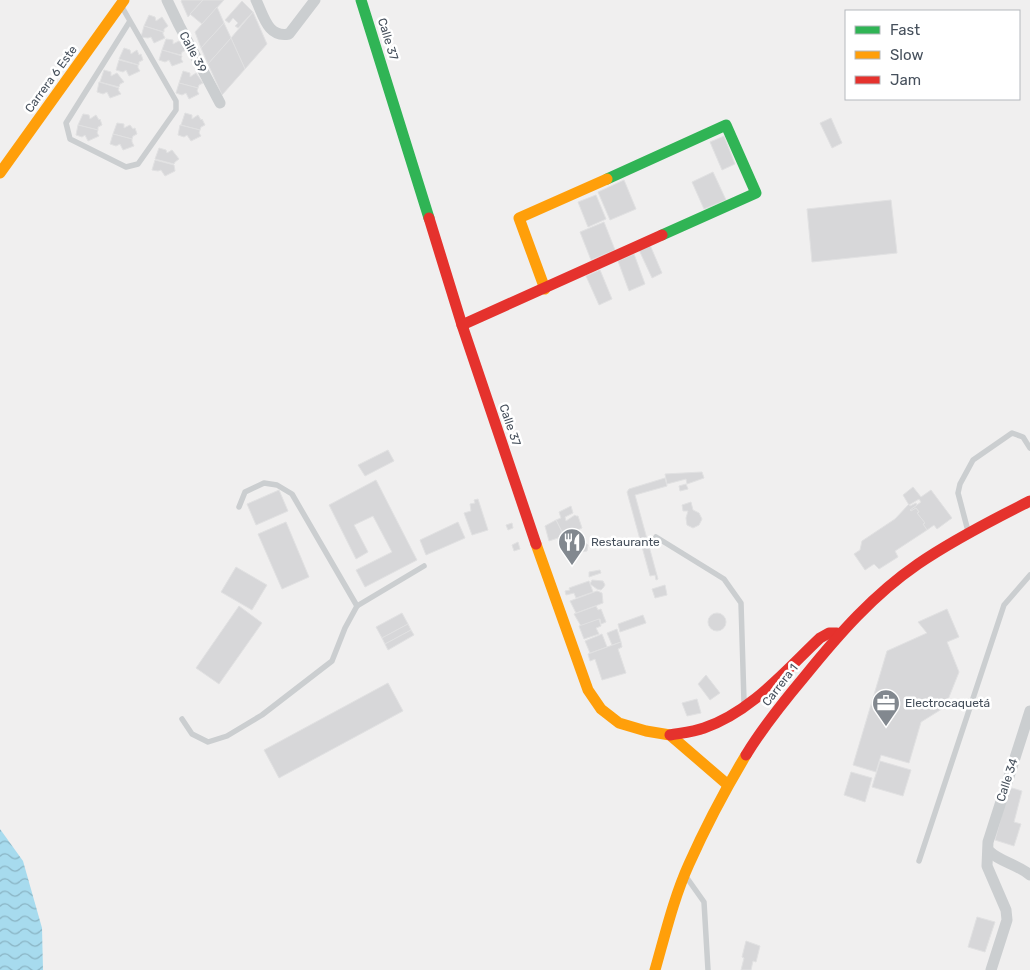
<svg xmlns="http://www.w3.org/2000/svg" width="1030" height="970" font-family="Rubik,sans-serif">
	<style>
		.water { fill: url(#water-waves) }
		.building { fill: #d7d7d9; stroke: #e1e1e2 }
		.lines { fill: none; stroke-linecap: round; stroke-linejoin: round }
		.lane { stroke: #cbced0; stroke-width: 5.5 }
		.street { stroke: #cbced0; stroke-width: 11 }
		.fast { stroke: #30b455; stroke-width: 11 }
		.slow { stroke: #ff9f0a; stroke-width: 11 }
		.jam { stroke: #e5322d; stroke-width: 11 }
		.labels { text-anchor: middle; stroke-width: 5; stroke-linejoin: round; paint-order: stroke }
		.street-label { font-size: 12px; fill: #46505c; stroke: #fff }
		.poi-label { font-size: 12px; fill: #46505c; stroke: #fff; text-anchor: start }
	</style>
	<defs>
		<pattern id="water-waves" width="16" height="10" patternUnits="userSpaceOnUse" patternTransform="scale(1.25)"><rect width="16" height="10" fill="#a7dbee"/><path d="M0 5q4-4 8 0t8 0" fill="none" stroke="#8ab4c4"/></pattern>
	</defs>
	<rect width="100%" height="100%" fill="#f0efef"/>
	<polygon class="water" points="0,829 23,861 42,928 43,970 0,970"/>
	<g class="building">
		<polygon points="182,0 203,0 188,17 181,1"/>
		<polygon points="203,0 224,0 202,24 190,14"/>
		<polygon points="242,1 253,12 238,28 235,26 238,23 233,18 229,23 225,20"/>
		<polygon points="217,7 224,23 201,48 195,32"/>
		<polygon points="253,12 267,44 245,69 231,38"/>
		<polygon points="149,15 155,17 156,21 162,17 168,26 164,29 164,32 144,26"/>
		<polygon points="224,23 231,38 208,64 201,48"/>
		<polygon points="144,26 163,32 163,34 165,38 154,43 151,37 148,38 141,37"/>
		<polygon points="231,38 245,69 222,95 208,64"/>
		<polygon points="166,39 173,40 173,44 179,41 186,50 182,52 181,55 162,50"/>
		<polygon points="124,48 130,50 131,54 137,50 139,55 141,54 143,60 139,62 139,65 119,59"/>
		<polygon points="162,50 182,56 181,59 183,62 172,66 169,60 165,62 159,60"/>
		<polygon points="119,60 138,65 138,68 140,71 129,76 126,70 123,72 116,70"/>
		<polygon points="104,70 111,72 111,76 117,73 124,82 120,84 119,87 100,82"/>
		<polygon points="183,71 190,73 190,77 196,73 203,83 199,85 198,88 179,83"/>
		<polygon points="99,82 119,88 118,90 121,94 110,98 107,92 103,94 97,92"/>
		<polygon points="179,83 198,88 197,91 199,94 189,99 186,93 182,95 176,93"/>
		<polygon points="185,113 192,115 192,119 198,115 201,120 202,119 205,125 201,127 200,130 181,125"/>
		<polygon points="83,114 89,115 90,119 96,115 99,120 100,119 102,125 98,127 98,130 78,125"/>
		<polygon points="831,118 842,143 832,148 820,123"/>
		<polygon points="117,123 124,124 124,128 130,125 133,129 135,128 137,134 133,136 132,139 113,134"/>
		<polygon points="78,125 98,130 97,133 99,136 88,141 85,135 82,137 76,135"/>
		<polygon points="180,125 200,130 199,133 201,136 191,141 187,135 184,137 178,135"/>
		<polygon points="113,134 132,139 132,142 134,146 123,150 120,144 116,146 110,144"/>
		<polygon points="724,136 735,164 722,170 710,142"/>
		<polygon points="159,148 166,150 167,153 172,150 179,159 175,162 174,164 155,159"/>
		<polygon points="155,160 174,165 175,171 165,176 161,170 158,171 152,170"/>
		<polygon points="713,172 726,200 704,209 692,182"/>
		<polygon points="624,180 636,209 610,220 598,192"/>
		<polygon points="596,195 606,219 588,227 578,202"/>
		<polygon points="891,200 897,253 812,262 807,209"/>
		<polygon points="604,222 615,250 591,260 580,232"/>
		<polygon points="650,245 662,273 652,278 639,250"/>
		<polygon points="634,254 645,284 629,291 618,261"/>
		<polygon points="600,270 612,299 599,305 586,276"/>
		<polygon points="388,450 394,461 365,476 358,465"/>
		<polygon points="702,472 704,478 687,484 686,479 667,484 665,474"/>
		<polygon points="665,478 667,486 635,495 658,579 656,580 655,575 650,576 627,492 629,489"/>
		<polygon points="376,480 417,560 365,587 356,570 392,552 373,516 354,525 368,552 356,559 329,505"/>
		<polygon points="686,484 688,489 680,491 679,486"/>
		<polygon points="913,487 921,497 931,490 952,518 937,529 934,525 927,530 923,524 925,523 917,513 919,512 916,508 911,511 910,510 921,502 919,499 909,505 903,495"/>
		<polygon points="279,490 288,511 256,525 247,504"/>
		<polygon points="478,499 488,530 472,535 464,513 471,511 470,504 475,503 474,500"/>
		<polygon points="691,502 693,510 699,513 702,519 699,525 693,528 687,525 686,518 688,511 683,511 682,505"/>
		<polygon points="916,503 917,505 910,510 911,511 916,508 919,512 917,513 925,523 923,524 927,530 895,551 898,557 879,569 874,564 865,570 854,554 860,550 862,541 895,519 909,504 910,506"/>
		<polygon points="571,506 573,513 565,517 566,521 575,515 576,516 578,516 582,528 564,536 556,520 561,518 559,512"/>
		<polygon points="556,520 564,536 549,541 545,526"/>
		<polygon points="286,522 309,577 282,589 258,534"/>
		<polygon points="458,522 465,538 426,555 420,540"/>
		<polygon points="512,523 513,528 508,530 506,525"/>
		<polygon points="584,541 588,545 587,551 581,552 578,548 579,543"/>
		<polygon points="518,542 520,549 514,551 512,545"/>
		<polygon points="236,567 267,585 252,610 221,592"/>
		<polygon points="600,570 601,573 589,577 589,572"/>
		<polygon points="592,580 603,581 605,585 603,588 601,590 597,589 590,584"/>
		<polygon points="589,581 593,592 576,598 574,593 566,595 565,591 570,590 569,588"/>
		<polygon points="665,585 667,595 655,598 652,589"/>
		<polygon points="597,591 602,593 603,603 576,613 570,601"/>
		<polygon points="239,606 262,623 219,684 196,668"/>
		<polygon points="596,606 598,610 601,609 606,622 601,624 600,619 581,626 574,614"/>
		<polygon points="947,609 959,637 947,642 959,672 945,707 921,722 909,763 881,755 876,772 853,765 887,651 927,633 918,622"/>
		<circle cx="717" cy="622" r="9"/>
		<polygon points="402,613 408,624 382,638 376,627"/>
		<polygon points="643,615 646,623 620,632 618,624"/>
		<polygon points="599,619 601,626 596,628 599,634 584,639 579,626"/>
		<polygon points="408,624 411,630 385,644 382,638"/>
		<polygon points="617,629 621,642 612,645 607,633"/>
		<polygon points="411,630 414,635 388,650 385,644"/>
		<polygon points="602,634 607,647 590,653 585,641"/>
		<polygon points="621,642 622,647 618,649 626,673 602,680 595,659 590,661 588,654"/>
		<polygon points="706,675 720,693 710,700 698,684"/>
		<polygon points="388,683 403,711 279,778 264,750"/>
		<polygon points="697,699 701,713 687,716 682,703"/>
		<polygon points="880,761 911,770 903,796 872,787"/>
		<polygon points="851,772 872,778 865,802 844,795"/>
		<polygon points="1009,787 1022,791 1014,822 1021,824 1014,846 995,840"/>
		<polygon points="977,917 995,922 985,952 968,947"/>
		<polygon points="746,941 760,946 756,962 753,961 751,970 741,970 744,958 742,957"/>
	</g>
	<g class="lines">
		<g class="lane">
			<polyline points="122,7 176,101 176,110 138,164 126,167 70,139 66,123 130,21"/>
			<polyline points="239,507 245,492 264,483 277,485 292,494 357,606"/>
			<polyline points="968,531 958,493 960,484 973,460 1012,433 1023,437 1030,448"/>
			<polyline points="656,537 724,579 741,603 744,702"/>
			<polyline points="182,719 192,734 208,742 227,736 262,715 332,661 345,628 357,606 424,566"/>
			<polyline points="919,861 1004,605 1030,575"/>
			<polyline points="687,878 704,902 708,970"/>
		</g>
		<g class="street">
			<polyline points="167,0 179,25 220,103"/>
			<path d="M256,0C264,17 268,38 289,34L315,0"/>
			<path d="M989,851C1000,862 1017,864 1030,875"/>
			<polyline points="991,970 1007,920 1006,910 987,866 988,842 1030,711"/>
		</g>
		<g class="fast">
			<polyline points="361,0 429,218"/>
			<polyline points="607,179 726,125 756,193 662,235"/>
		</g>
		<g class="slow">
			<polyline points="0,173 124,0"/>
			<polyline points="545,289 519,218 607,179"/>
			<polyline points="536,544 588,690 601,709 619,723 646,731 670,735 728,785"/>
			<path d="M655,970C665,935 674,897 689,864C706,826 725,790 746,755"/>
		</g>
		<g class="jam">
			<polyline points="429,218 462,325 536,544"/>
			<polyline points="462,325 662,235"/>
			<path d="M670,735C681,733 693,732 704,728C751,712 785,671 820,638L829,633H837"/>
			<path d="M746,755C763,727 784,701 805,676C839,634 873,595 918,564C953,540 992,520 1030,501"/>
		</g>
	</g>
	<defs>
		<g id="restaurant-pin" transform="scale(1.4375)"><path d="M0 17L-7.5 6A9.5 9.5 0 1 1 7.5 6Z" fill="#82888f" stroke="#fff"/><path d="M-5-6h1v4h1v-4h1v4h1v-4h1v5L-1.5 .5V6h-2V.5L-5-1ZM5-6V6H3V1.5H1.5Q1.5-4 5-6Z" fill="#fff"/></g>
		<g id="office-pin" transform="scale(1.4375)"><path d="M0 17L-7.5 6A9.5 9.5 0 1 1 7.5 6Z" fill="#82888f" stroke="#fff"/><path d="M-6-3h4V-5.5h4V-3h4V5H-6ZM-1-4.5V-3h2v-1.5ZM-6 0V1H6V0Z" fill="#fff"/></g>
	</defs>
	<g fill-rule="evenodd">
		<use href="#restaurant-pin" x="572" y="542"/>
		<use href="#office-pin" x="886" y="703"/>
	</g>
	<g class="labels">
		<g class="street-label">
			<text transform="translate(388 39) rotate(73)" y="4">Calle 37</text>
			<text transform="translate(193 52) rotate(62)" y="4">Calle 39</text>
			<text transform="translate(51 79) rotate(-54)" y="4">Carrera 6 Este</text>
			<text transform="translate(510 425) rotate(71)" y="4">Calle 37</text>
			<text transform="translate(780 685) rotate(-52)" y="4">Carrera 1</text>
			<text transform="translate(1007 780) rotate(-72)" y="4">Calle 34</text>
		</g>
		<g class="poi-label">
			<text x="591" y="546">Restaurante</text>
			<text x="905" y="707">Electrocaquetá</text>
		</g>
	</g>
	<rect x="845" y="10" width="175" height="90" fill="#ffffff" stroke="#b5b9be"/>
	<rect x="855" y="26" width="25" height="8" fill="#30b455" stroke="#b5b9be"/>
	<text x="890" y="35" font-size="15" fill="#46505c">Fast</text>
	<rect x="855" y="51" width="25" height="8" fill="#ff9f0a" stroke="#b5b9be"/>
	<text x="890" y="60" font-size="15" fill="#46505c">Slow</text>
	<rect x="855" y="76" width="25" height="8" fill="#e5322d" stroke="#b5b9be"/>
	<text x="890" y="85" font-size="15" fill="#46505c">Jam</text>
</svg>
